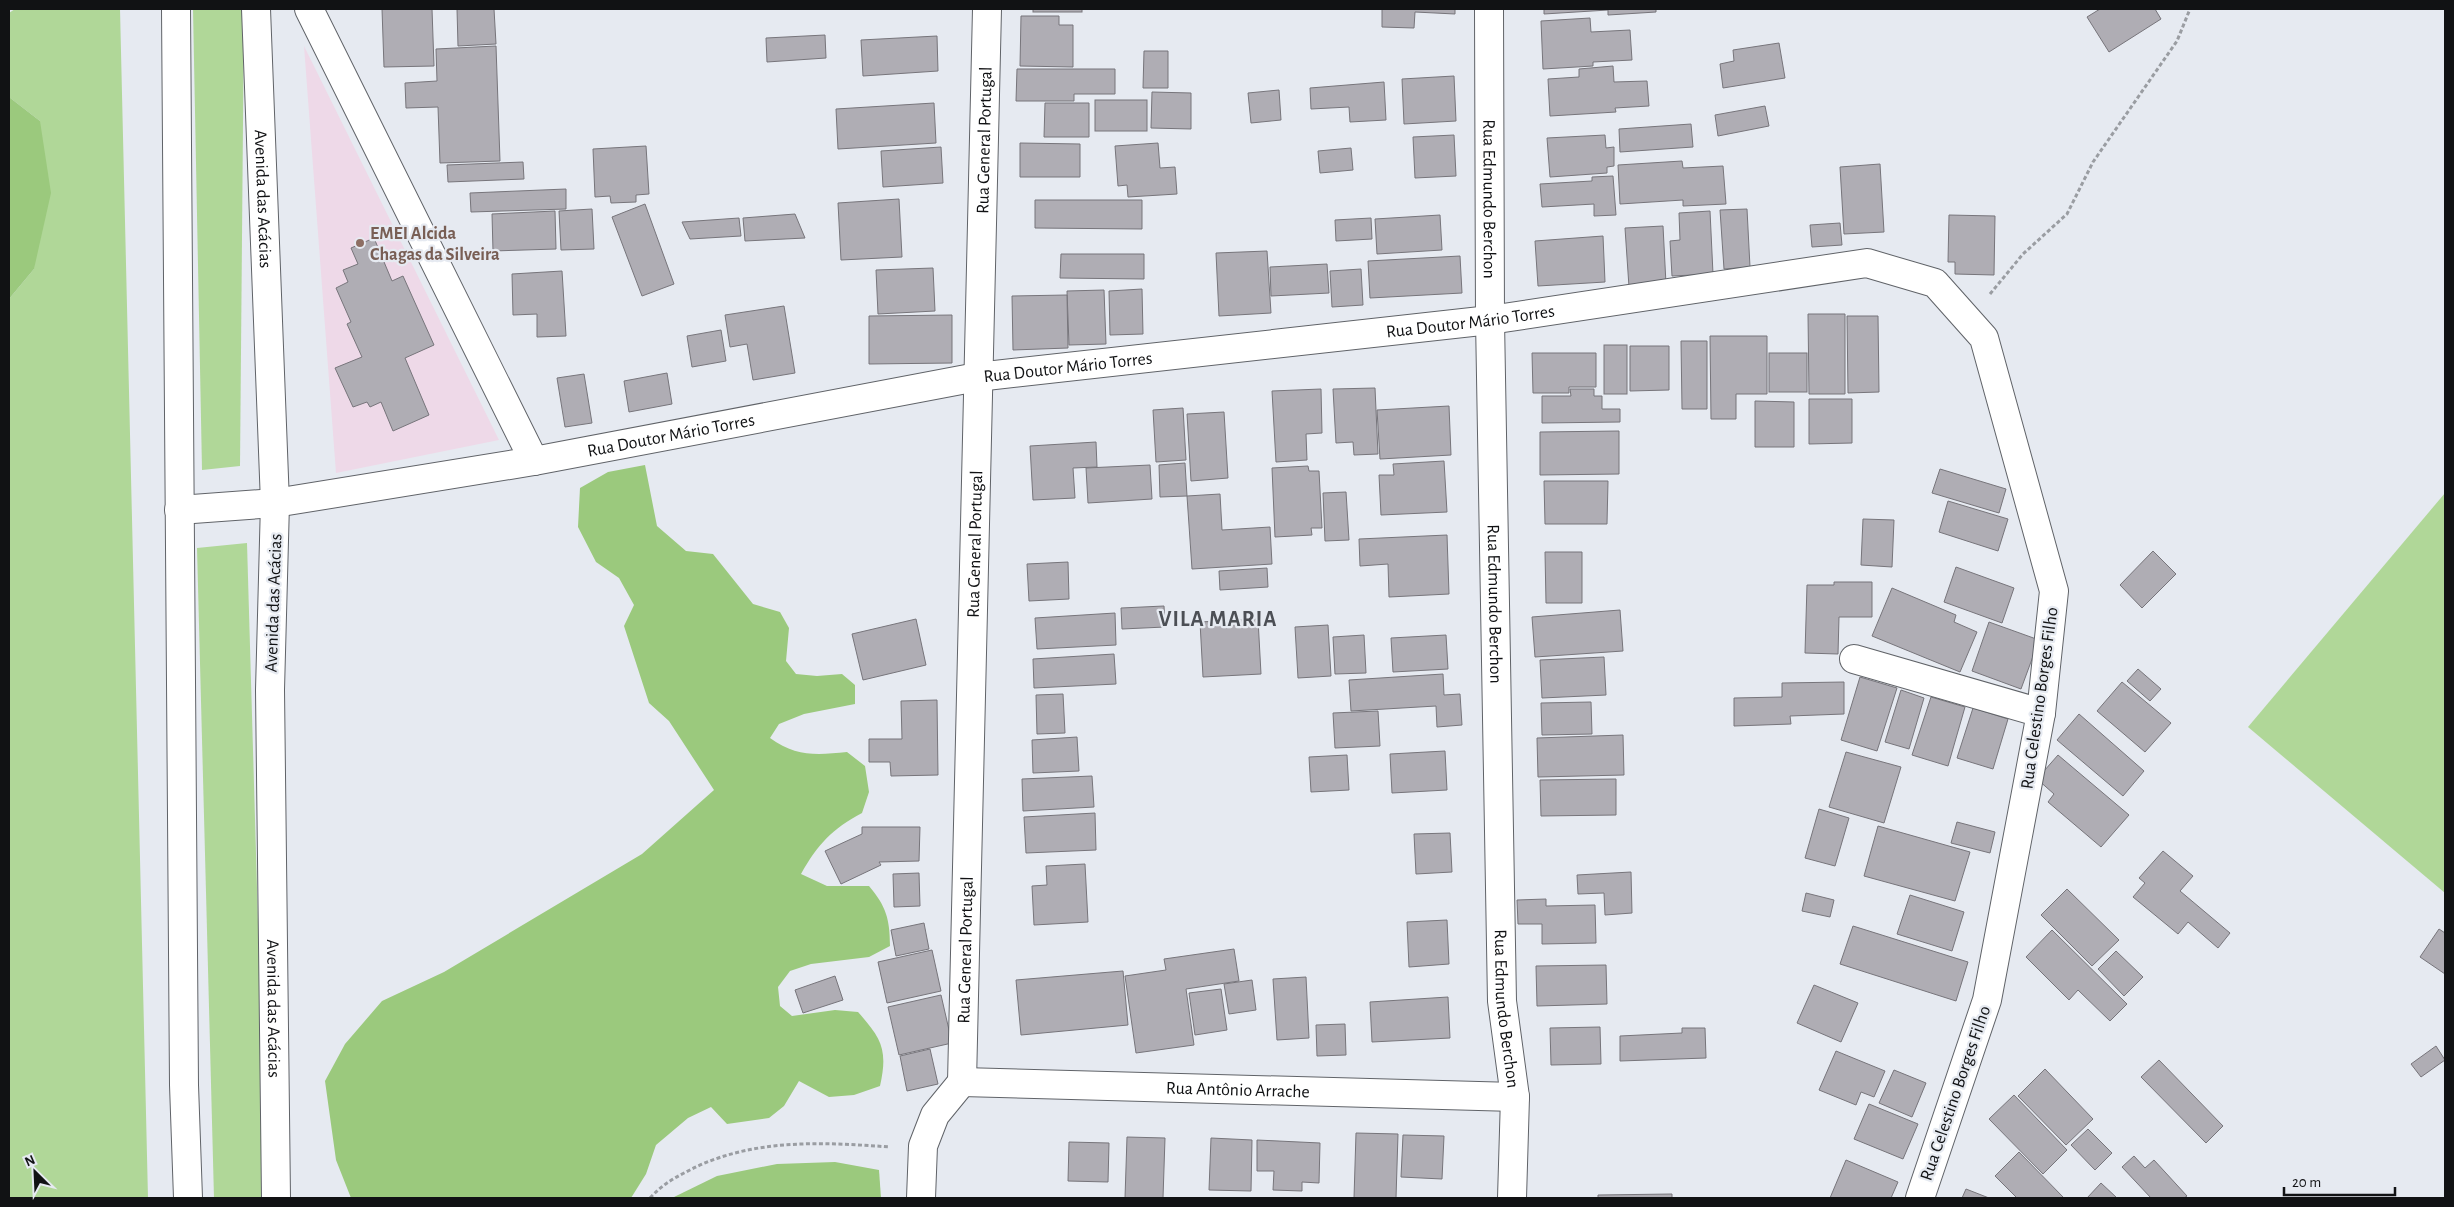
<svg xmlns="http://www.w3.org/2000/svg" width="2454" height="1207" font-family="'Alegreya Sans',sans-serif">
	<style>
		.education { fill: #eed9e8 }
		.green { fill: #b0d798 }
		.forest { fill: #9bc97d }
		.building { fill: #afadb4; stroke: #77757b }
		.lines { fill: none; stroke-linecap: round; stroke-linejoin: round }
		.minor-casing { stroke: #606368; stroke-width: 30 }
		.tertiary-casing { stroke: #606368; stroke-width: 30 }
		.path { stroke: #9a9da2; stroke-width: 3; stroke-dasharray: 4 2.5; stroke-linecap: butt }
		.minor { stroke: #fff; stroke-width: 28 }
		.tertiary { stroke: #fff; stroke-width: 28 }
		.education-dot { fill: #8d6e63; stroke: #e6eaf1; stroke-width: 2 }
		.labels { text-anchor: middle; stroke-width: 4.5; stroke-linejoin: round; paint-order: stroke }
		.street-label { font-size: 18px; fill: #111214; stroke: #e6eaf1 }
		.education-label { font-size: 18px; font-weight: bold; fill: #785e54; stroke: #e6eaf1; text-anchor: start }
		.district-label { font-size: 22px; font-weight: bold; letter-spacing: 1px; fill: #4c4f55; stroke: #e6eaf1 }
	</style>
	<rect width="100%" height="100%" fill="#e6eaf1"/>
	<polygon class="education" points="304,46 499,440 336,473"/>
	<g class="green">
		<polygon points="15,9 120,9 148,1198 9,1198 9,299 34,269 40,121 9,97 9,13"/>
		<polygon points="193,9 244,9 240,466 202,470"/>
		<polygon points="2445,493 2445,893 2248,727"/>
		<polygon points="247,543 266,1198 214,1198 197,548"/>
	</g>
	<g class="forest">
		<polygon points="9,97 40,121 51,193 34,269 9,299"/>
		<path d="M645,465L657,526L686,551L713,554L753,604L780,612L789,628L786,661L796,674L817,676L842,674L855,685V704L804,714L779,724L770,738C796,757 817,755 847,752L865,766L869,792L862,813C832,829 818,844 801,874L827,886H869C886,906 890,919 890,946L869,957L811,964L790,971L778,987L780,1006L792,1016L835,1010L858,1012C882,1039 888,1050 880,1086L854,1095L829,1097L799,1081L784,1106L769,1118L727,1124L711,1107L688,1118L656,1145L646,1174L631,1198H351L336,1160L325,1081L345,1044L382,1001L444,972L642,854L714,790L669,721L649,703L624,626L634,605L619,578L596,562L578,527L580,488L608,472Z"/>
		<polygon points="835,1162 879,1170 881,1198 672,1198 717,1176 777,1164"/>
	</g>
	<g class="building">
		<polygon points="382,9 432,9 434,66 384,67"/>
		<polygon points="457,9 494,9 496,44 458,46"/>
		<rect x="1033" y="9" width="49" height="3"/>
		<polygon points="1382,9 1455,9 1455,14 1415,12 1414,28 1382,27"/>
		<polygon points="1544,9 1656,9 1656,12 1608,15 1608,10 1544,14"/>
		<polygon points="2100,9 2155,9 2161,19 2109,52 2087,17"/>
		<polygon points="1021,16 1059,16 1059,25 1073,25 1073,67 1020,66"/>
		<polygon points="1590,18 1591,32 1630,30 1632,60 1593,62 1593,66 1543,69 1541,21"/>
		<polygon points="825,35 826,58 767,62 766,38"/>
		<polygon points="937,36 938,71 863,76 861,40"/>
		<polygon points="1779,43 1785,78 1723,88 1720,64 1734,61 1733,50"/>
		<polygon points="496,46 500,161 440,163 438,107 406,108 405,83 437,81 436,49"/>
		<polygon points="1144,51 1168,51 1168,88 1143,88"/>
		<polygon points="1613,66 1614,82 1647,81 1649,106 1615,108 1616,112 1550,116 1548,79 1579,77 1579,69"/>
		<polygon points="1017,69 1115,69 1115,94 1074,94 1074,101 1016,101"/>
		<polygon points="1454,76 1456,121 1404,124 1402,79"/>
		<polygon points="1384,82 1386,120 1350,122 1349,107 1311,109 1310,88"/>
		<polygon points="1279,90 1281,120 1251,123 1248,93"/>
		<polygon points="1152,92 1191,93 1191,129 1151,128"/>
		<rect x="1095" y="100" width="52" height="31"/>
		<polygon points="934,103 936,143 838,149 836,109"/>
		<polygon points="1045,103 1089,103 1089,137 1044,137"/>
		<polygon points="1765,106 1769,126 1718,136 1715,115"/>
		<polygon points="1691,124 1693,147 1620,152 1619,129"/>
		<polygon points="1454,135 1456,176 1415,178 1413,137"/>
		<polygon points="1605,135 1606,148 1614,147 1614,166 1607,167 1607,173 1550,177 1547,138"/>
		<polygon points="1020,143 1080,144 1080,177 1020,177"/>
		<polygon points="1158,143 1160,168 1175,167 1177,194 1128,197 1127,185 1118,186 1115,146"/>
		<polygon points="646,146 649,194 636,195 636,202 611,203 610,196 595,197 593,149"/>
		<polygon points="941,147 943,183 883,187 881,151"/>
		<polygon points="1351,148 1353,170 1320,173 1318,151"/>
		<polygon points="1682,161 1683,168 1723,166 1726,204 1683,206 1683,200 1620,204 1618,165"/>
		<polygon points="523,162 524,179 448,182 447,165"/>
		<polygon points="1880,164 1884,232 1844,234 1840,167"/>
		<polygon points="1613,176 1616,215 1594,216 1594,204 1542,207 1540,184 1592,181 1592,177"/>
		<polygon points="566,189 566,209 471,212 470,193"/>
		<polygon points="899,199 902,257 841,260 838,203"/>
		<polygon points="1035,200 1142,200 1142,229 1035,228"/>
		<polygon points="645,204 674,284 642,296 612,217"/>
		<polygon points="592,209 594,249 561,250 559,211"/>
		<polygon points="1747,209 1750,267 1724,269 1720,210"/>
		<polygon points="555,211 556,249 493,251 492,214"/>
		<polygon points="1710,211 1713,274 1672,276 1670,241 1680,240 1679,213"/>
		<polygon points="795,214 805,238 745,241 743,218"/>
		<polygon points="1440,215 1442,250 1377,254 1375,219"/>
		<polygon points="1949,215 1995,216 1994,275 1955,274 1955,262 1948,262"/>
		<polygon points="739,218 741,236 690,239 682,222"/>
		<polygon points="1371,218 1372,239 1336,241 1335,220"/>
		<polygon points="1840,223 1842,245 1812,247 1810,225"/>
		<polygon points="1663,226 1666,284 1629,287 1625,228"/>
		<polygon points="1603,236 1605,282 1538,286 1535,241"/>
		<polygon points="374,238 392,281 403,276 434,345 405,358 429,415 393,431 381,402 370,407 367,402 353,407 335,368 362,357 347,324 351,322 336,288 348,282 343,270 358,264 351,248"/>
		<polygon points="1267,251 1271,313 1219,316 1216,253"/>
		<polygon points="1061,254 1144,254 1144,279 1060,278"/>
		<polygon points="1460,256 1462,293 1370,298 1368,261"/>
		<polygon points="1327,264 1329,293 1271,296 1270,267"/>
		<polygon points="933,268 935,311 878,314 876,270"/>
		<polygon points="1361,269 1363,305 1332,307 1330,271"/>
		<polygon points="562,271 566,336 537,337 537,314 513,315 512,274"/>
		<polygon points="1142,289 1143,334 1110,335 1109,291"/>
		<polygon points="1104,290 1106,344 1069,345 1067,291"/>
		<polygon points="1067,295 1068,348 1013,350 1012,296"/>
		<polygon points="784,306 795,373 753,380 747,344 730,347 725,315"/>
		<polygon points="1808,314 1845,314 1845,394 1809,394"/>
		<polygon points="952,315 952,363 869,364 869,316"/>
		<polygon points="1847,316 1878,316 1879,392 1848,393"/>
		<polygon points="721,330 726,361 692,367 687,336"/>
		<polygon points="1710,336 1767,336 1767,394 1736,394 1736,419 1711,419"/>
		<polygon points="1681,341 1707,341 1707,409 1682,409"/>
		<rect x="1604" y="345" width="23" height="49"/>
		<polygon points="1630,346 1669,346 1669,390 1630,391"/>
		<polygon points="1532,353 1596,353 1596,387 1569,387 1569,393 1533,393"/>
		<rect x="1769" y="353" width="38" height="39"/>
		<polygon points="667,373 672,404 629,412 624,381"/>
		<polygon points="584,374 592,423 565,427 557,378"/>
		<polygon points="1375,388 1378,454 1354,455 1353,442 1336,443 1333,389"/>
		<polygon points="1321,389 1322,433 1306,434 1307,460 1276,462 1272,391"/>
		<polygon points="1570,389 1594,389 1594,396 1602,396 1602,409 1620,409 1620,422 1542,423 1542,396 1571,396"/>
		<polygon points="1809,399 1852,399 1852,443 1809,444"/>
		<polygon points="1755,401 1794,402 1794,447 1755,447"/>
		<polygon points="1449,406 1451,455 1380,459 1377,410"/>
		<polygon points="1183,408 1186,460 1156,462 1153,410"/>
		<polygon points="1224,412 1228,478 1191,481 1187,414"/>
		<polygon points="1619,431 1619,474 1540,475 1540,432"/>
		<polygon points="1096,442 1097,467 1073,468 1075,498 1033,500 1030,446"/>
		<polygon points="1444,461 1447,512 1381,515 1379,475 1394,475 1393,464"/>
		<polygon points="1185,463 1187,496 1160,497 1159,465"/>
		<polygon points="1150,465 1152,499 1088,503 1086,468"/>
		<polygon points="1308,466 1309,471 1319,471 1322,528 1311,528 1312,535 1275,537 1272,468"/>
		<polygon points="1940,469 2006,489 1999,513 1932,493"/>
		<polygon points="1544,481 1608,481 1607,524 1545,524"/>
		<polygon points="1346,492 1349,540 1325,541 1323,493"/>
		<polygon points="1220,494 1222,530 1270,527 1272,564 1192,569 1187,496"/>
		<polygon points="1948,501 2008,519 1998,551 1939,532"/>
		<polygon points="1863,519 1894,520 1892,567 1861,565"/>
		<polygon points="1447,535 1449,594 1389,597 1388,564 1360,566 1359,539"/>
		<polygon points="2153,551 2176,574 2142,608 2120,585"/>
		<polygon points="1545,552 1582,552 1582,603 1546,603"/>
		<polygon points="1068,562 1069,599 1029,601 1027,564"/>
		<polygon points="1956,567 2014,588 2002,623 1944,602"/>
		<polygon points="1267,568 1268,587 1220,590 1219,571"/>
		<polygon points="1834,582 1872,582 1872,617 1839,617 1838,654 1805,653 1807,585 1834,585"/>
		<polygon points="1892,588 1956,615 1954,622 1977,632 1960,672 1872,636"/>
		<polygon points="1164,606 1165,627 1122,629 1121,608"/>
		<polygon points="1620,610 1623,651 1535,657 1532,617"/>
		<polygon points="1115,613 1116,645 1037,649 1035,618"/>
		<polygon points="916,619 926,665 863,680 852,634"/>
		<polygon points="1258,619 1261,674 1203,677 1200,622"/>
		<polygon points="1989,622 2039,640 2021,689 1972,671"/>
		<polygon points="1328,625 1331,676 1298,678 1295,627"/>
		<polygon points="1364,635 1366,673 1335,674 1333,637"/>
		<polygon points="1446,635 1448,669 1393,672 1391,638"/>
		<polygon points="1114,654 1116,684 1034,688 1033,659"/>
		<polygon points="1604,657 1606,695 1542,698 1540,660"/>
		<polygon points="2138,669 2161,689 2150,701 2127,681"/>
		<polygon points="1443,674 1444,695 1460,694 1462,725 1437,727 1436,706 1351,711 1349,680"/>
		<polygon points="1860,677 1897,688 1877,751 1841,740"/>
		<polygon points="1844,682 1844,714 1790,716 1791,724 1734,726 1734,698 1782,697 1782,683"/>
		<polygon points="2122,682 2171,723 2145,752 2097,711"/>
		<polygon points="1901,690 1924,698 1909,749 1885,742"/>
		<polygon points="1063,694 1065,733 1037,734 1036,695"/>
		<polygon points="1931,697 1965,707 1948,766 1912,755"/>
		<polygon points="937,700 938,775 891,776 890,762 869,762 869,739 902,739 901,701"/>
		<polygon points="1591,702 1592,734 1542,735 1541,703"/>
		<polygon points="1973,708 2008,719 1993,769 1957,758"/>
		<polygon points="1378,711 1380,746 1335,748 1333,713"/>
		<polygon points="2079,714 2144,771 2123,796 2057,740"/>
		<polygon points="1623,735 1624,775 1538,777 1537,738"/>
		<polygon points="1077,737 1079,771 1033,773 1032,740"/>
		<polygon points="1445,751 1447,790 1392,793 1390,754"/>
		<polygon points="1846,752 1901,767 1884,823 1829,807"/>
		<polygon points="1347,755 1349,790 1311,792 1309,757"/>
		<polygon points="2058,755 2129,815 2101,847 2048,802 2054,794 2037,779"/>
		<polygon points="1092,776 1094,807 1023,811 1022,779"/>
		<polygon points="1616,779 1616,815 1541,816 1540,780"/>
		<polygon points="1819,809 1849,818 1835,866 1805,858"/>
		<polygon points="1095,813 1096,850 1026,853 1024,817"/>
		<polygon points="1957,822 1995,832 1990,853 1951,843"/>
		<polygon points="1878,826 1970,852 1955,901 1864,876"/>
		<polygon points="862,827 920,827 919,861 879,862 881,865 841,884 825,851 862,834"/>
		<polygon points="1450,833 1452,872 1416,874 1414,834"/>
		<polygon points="2163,851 2193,876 2180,891 2230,933 2218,948 2188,922 2178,934 2133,897 2145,883 2139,878"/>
		<polygon points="1085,864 1088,922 1034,925 1032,886 1047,885 1046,866"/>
		<polygon points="1631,872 1632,913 1605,915 1604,893 1578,894 1577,875"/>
		<polygon points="919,873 920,906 894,907 893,874"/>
		<polygon points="2067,889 2119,940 2092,966 2041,915"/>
		<polygon points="1806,893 1834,900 1830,917 1802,911"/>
		<polygon points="1910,895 1964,912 1952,951 1897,934"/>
		<polygon points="1546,899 1546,906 1595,905 1596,943 1542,944 1542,924 1518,924 1517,900"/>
		<polygon points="1447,920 1449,964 1409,967 1407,922"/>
		<polygon points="924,923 929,949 896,956 891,930"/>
		<polygon points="1853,926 1968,962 1956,1001 1840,964"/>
		<polygon points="2439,929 2445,933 2445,974 2420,957"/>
		<polygon points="2052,930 2127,1004 2110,1021 2078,990 2069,1000 2026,957"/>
		<polygon points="1234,949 1239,981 1186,989 1194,1045 1136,1053 1125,976 1166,970 1164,959"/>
		<polygon points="932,950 941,991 887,1003 878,962"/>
		<polygon points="2116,951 2143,977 2124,996 2098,969"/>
		<polygon points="1606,965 1607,1004 1537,1006 1536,966"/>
		<polygon points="1123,971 1128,1025 1021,1035 1016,980"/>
		<polygon points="835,976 843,1000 803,1013 795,990"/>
		<polygon points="1306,977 1309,1038 1277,1040 1273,979"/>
		<polygon points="1252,980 1256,1010 1229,1014 1224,984"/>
		<polygon points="1814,985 1858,1003 1841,1042 1797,1023"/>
		<polygon points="1221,989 1227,1030 1195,1035 1189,993"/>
		<polygon points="941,995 952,1043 899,1055 888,1007"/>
		<polygon points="1448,997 1450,1038 1372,1042 1370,1002"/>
		<polygon points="1345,1024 1346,1055 1317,1056 1316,1025"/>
		<polygon points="1600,1027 1601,1064 1551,1065 1550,1028"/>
		<polygon points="1682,1028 1705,1028 1706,1058 1620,1061 1620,1036 1682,1033"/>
		<polygon points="2436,1046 2445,1060 2421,1077 2411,1064"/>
		<polygon points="930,1049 938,1084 907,1091 900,1056"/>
		<polygon points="1836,1051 1885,1071 1874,1097 1861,1092 1856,1105 1819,1090"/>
		<polygon points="2159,1060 2223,1126 2206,1143 2141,1077"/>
		<polygon points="2045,1069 2093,1119 2066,1145 2018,1096"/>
		<polygon points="1894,1070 1926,1083 1912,1117 1879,1103"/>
		<polygon points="2014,1095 2067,1150 2043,1174 1989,1119"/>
		<polygon points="1869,1104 1918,1124 1903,1159 1854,1139"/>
		<polygon points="2088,1129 2112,1153 2095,1170 2071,1145"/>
		<polygon points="1356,1133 1398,1134 1396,1198 1354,1198"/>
		<polygon points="1403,1135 1444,1136 1442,1179 1401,1177"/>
		<polygon points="1127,1137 1165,1138 1163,1198 1125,1198"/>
		<polygon points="1211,1138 1252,1140 1251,1191 1209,1190"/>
		<polygon points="1257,1140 1320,1143 1319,1183 1302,1182 1302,1191 1273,1190 1274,1171 1257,1171"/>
		<polygon points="1069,1142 1109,1143 1108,1182 1068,1181"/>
		<polygon points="2019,1152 2064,1198 2017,1198 1995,1176"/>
		<polygon points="2134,1156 2145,1168 2154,1160 2187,1196 2184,1198 2151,1198 2122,1167"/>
		<polygon points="1846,1160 1898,1182 1891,1198 1830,1198"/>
		<polygon points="2101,1183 2117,1198 2087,1198"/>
		<polygon points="1966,1189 1989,1198 1962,1198"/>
		<polygon points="1672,1194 1672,1198 1598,1198 1598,1195"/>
	</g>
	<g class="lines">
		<g class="minor-casing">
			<g id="minor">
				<polyline points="309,9 534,461"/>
				<path id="s1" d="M1489,9L1490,320L1502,1001L1515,1097L1512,1198"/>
				<path id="s2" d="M179,510L275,503L534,461L977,377L1490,320L1867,263L1935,283L1984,338L2054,591L2041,713L1987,1000L1920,1198"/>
				<polyline points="1854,659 2041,713"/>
				<path id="s3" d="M962,1082L987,9"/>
				<path id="s4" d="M962,1082L1515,1097"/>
				<polyline points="921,1198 923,1146 935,1115 962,1082"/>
			</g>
		</g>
		<g class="tertiary-casing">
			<g id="tertiary">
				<polyline points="176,9 184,1085 188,1198"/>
				<path id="s5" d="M256,9L275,503L270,690L276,1198"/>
			</g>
		</g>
		<g class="path">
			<polyline points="1990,294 2023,254 2067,214 2093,162 2177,41 2190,9"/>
			<path d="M650,1198C661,1186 672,1179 686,1172C749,1138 821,1142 890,1147"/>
		</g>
		<use href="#minor" class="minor"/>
		<use href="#tertiary" class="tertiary"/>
	</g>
	<circle class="education-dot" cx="360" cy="243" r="5"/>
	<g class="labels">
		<g class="street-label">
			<text dy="6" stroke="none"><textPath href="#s3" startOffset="942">Rua General Portugal</textPath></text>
			<text dy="6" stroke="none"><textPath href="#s5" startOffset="190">Avenida das Acácias</textPath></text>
			<text dy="6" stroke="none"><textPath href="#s1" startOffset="190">Rua Edmundo Berchon</textPath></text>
			<text dy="6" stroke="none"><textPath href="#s2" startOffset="1306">Rua Doutor Mário Torres</textPath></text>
			<text dy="6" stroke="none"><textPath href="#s2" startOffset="901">Rua Doutor Mário Torres</textPath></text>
			<text dy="6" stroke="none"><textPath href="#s2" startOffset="498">Rua Doutor Mário Torres</textPath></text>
			<text dy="6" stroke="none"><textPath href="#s3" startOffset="538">Rua General Portugal</textPath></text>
			<text transform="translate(273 603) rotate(-88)" y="6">Avenida das Acácias</text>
			<text dy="6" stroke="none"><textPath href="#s1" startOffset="595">Rua Edmundo Berchon</textPath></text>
			<text transform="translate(2039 698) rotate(-82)" y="6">Rua Celestino Borges Filho</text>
			<text dy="6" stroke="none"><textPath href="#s3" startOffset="132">Rua General Portugal</textPath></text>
			<text dy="6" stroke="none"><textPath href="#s5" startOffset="1000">Avenida das Acácias</textPath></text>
			<text dy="6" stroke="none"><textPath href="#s1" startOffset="1000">Rua Edmundo Berchon</textPath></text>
			<text dy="6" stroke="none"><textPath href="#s4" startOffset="276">Rua Antônio Arrache</textPath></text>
			<text transform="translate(1955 1093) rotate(-71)" y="6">Rua Celestino Borges Filho</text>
		</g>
		<g class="education-label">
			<text x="370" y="239">EMEI Alcida<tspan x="370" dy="21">Chagas da Silveira</tspan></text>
		</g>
		<g class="district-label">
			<text x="1218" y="626">VILA MARIA</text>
		</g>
	</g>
	<rect width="2454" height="1207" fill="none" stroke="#111214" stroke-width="20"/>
	<g transform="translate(35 1172) rotate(336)" stroke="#e6eaf1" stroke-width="4" paint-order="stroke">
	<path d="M0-4L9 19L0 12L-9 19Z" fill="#111214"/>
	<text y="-8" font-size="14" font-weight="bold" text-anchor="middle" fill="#111214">N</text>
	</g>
	<path d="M2284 1187v8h111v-8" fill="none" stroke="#111214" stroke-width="2.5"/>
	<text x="2292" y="1187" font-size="15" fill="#111214" stroke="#e6eaf1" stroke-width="4" paint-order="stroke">20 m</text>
</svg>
